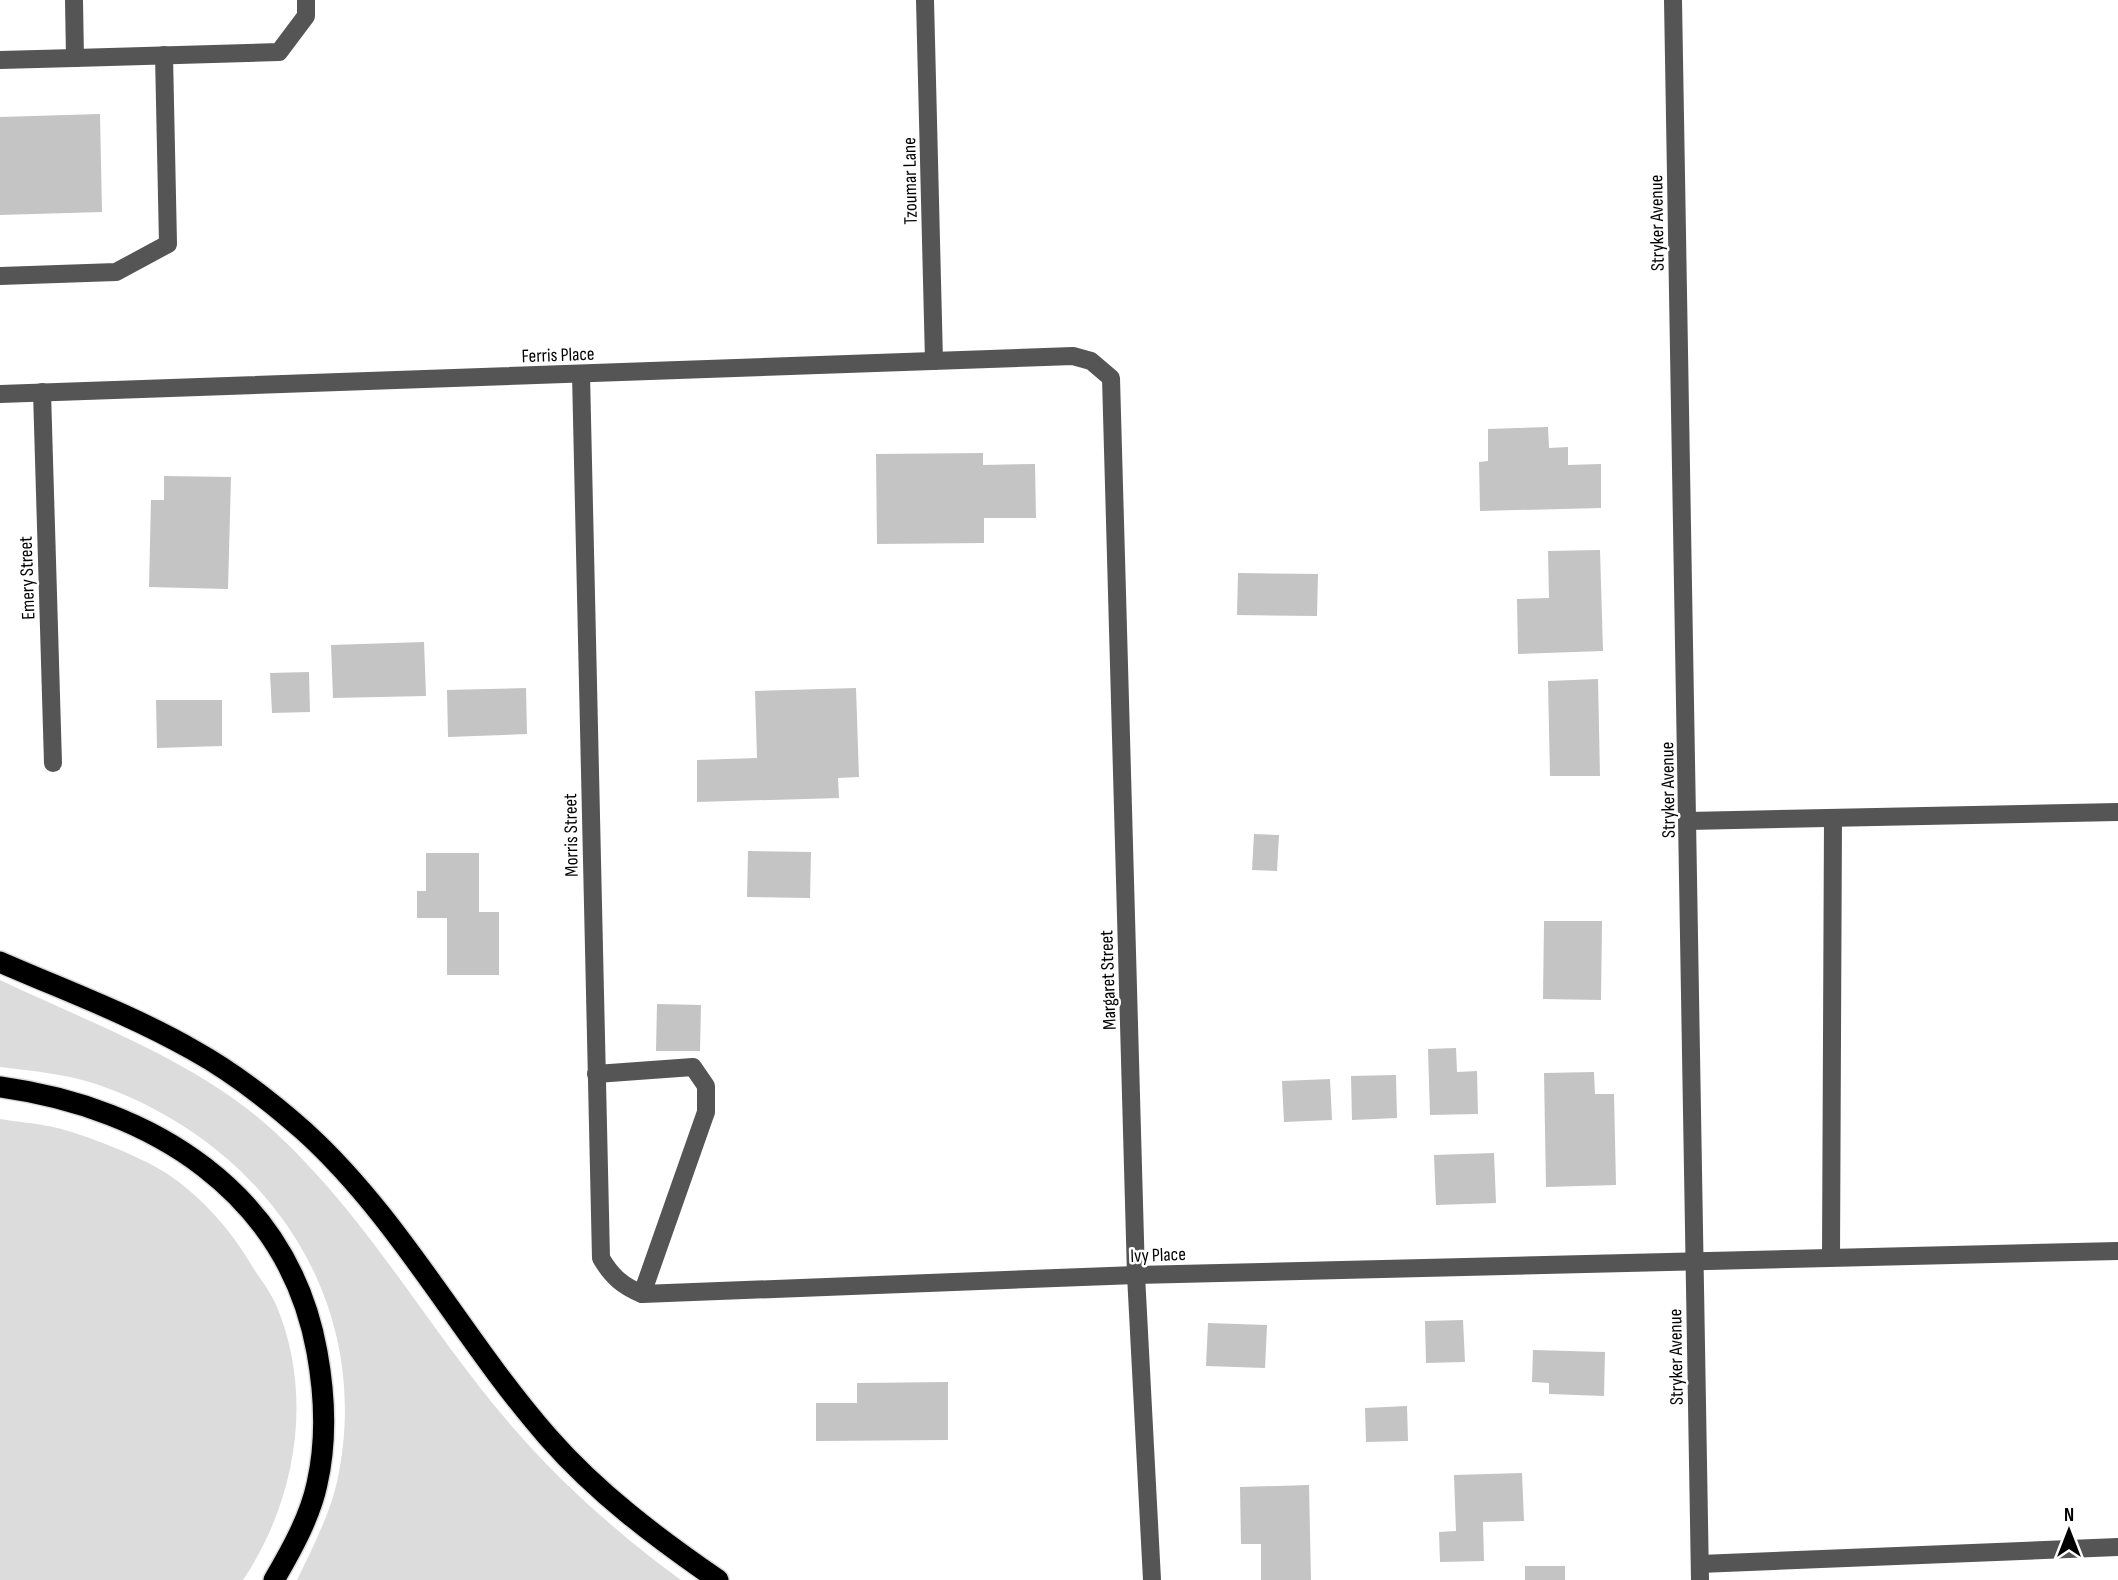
<svg xmlns="http://www.w3.org/2000/svg" width="2118" height="1580" font-family="'Sofia Sans Condensed',sans-serif">
	<style>
		.green { fill: #dcdcdc }
		.building { fill: #c4c4c4 }
		.lines { fill: none; stroke-linecap: round; stroke-linejoin: round }
		.highway-casing { stroke: #dbdbdb; stroke-width: 24 }
		.minor { stroke: #555; stroke-width: 18 }
		.highway { stroke: #000; stroke-width: 21 }
		.labels { text-anchor: middle; stroke-width: 5; stroke-linejoin: round; paint-order: stroke }
		.street-label { font-size: 19px; fill: #000; stroke: #fff }
	</style>
	<rect width="100%" height="100%" fill="#fff"/>
	<g class="green">
		<path d="M0,980C88,1022 186,1057 261,1120C363,1207 428,1331 516,1431C564,1486 622,1537 681,1580H297C312,1549 329,1516 337,1482C376,1303 267,1144 99,1085C67,1074 33,1071 0,1067Z"/>
		<path d="M0,1119C17,1122 36,1123 53,1127C81,1133 142,1157 166,1173C201,1196 231,1230 252,1266C260,1279 271,1292 277,1307C314,1397 296,1501 243,1580H0Z"/>
	</g>
	<g class="building">
		<polygon points="100,114 102,212 0,215 0,117"/>
		<polygon points="1548,427 1549,448 1568,447 1568,465 1601,464 1601,508 1480,511 1479,462 1488,461 1488,429"/>
		<polygon points="983,453 983,465 1035,464 1036,518 984,518 984,543 877,544 876,454"/>
		<polygon points="164,476 231,477 228,589 149,587 151,500 164,500"/>
		<polygon points="1600,550 1603,651 1518,654 1517,599 1549,598 1548,551"/>
		<polygon points="1238,573 1318,574 1317,616 1237,615"/>
		<polygon points="424,642 426,696 333,698 331,645"/>
		<polygon points="309,672 310,712 272,713 270,673"/>
		<polygon points="1598,679 1600,776 1550,776 1548,681"/>
		<polygon points="526,688 527,734 448,737 447,690"/>
		<polygon points="856,688 859,777 838,778 839,798 697,802 697,760 757,758 755,691"/>
		<polygon points="156,700 222,700 222,746 157,748"/>
		<polygon points="1254,834 1279,835 1277,871 1252,870"/>
		<polygon points="748,851 811,852 810,898 747,897"/>
		<polygon points="426,853 479,853 479,912 499,912 499,975 447,975 447,918 417,918 417,891 426,891"/>
		<polygon points="1544,921 1602,921 1601,1000 1543,999"/>
		<polygon points="657,1004 701,1005 700,1051 656,1051"/>
		<polygon points="1456,1048 1457,1072 1477,1071 1478,1114 1430,1115 1428,1049"/>
		<polygon points="1594,1072 1595,1094 1614,1094 1616,1185 1546,1187 1544,1073"/>
		<polygon points="1396,1075 1397,1118 1352,1120 1351,1076"/>
		<polygon points="1330,1079 1332,1120 1284,1122 1282,1081"/>
		<polygon points="1494,1153 1496,1203 1436,1205 1434,1155"/>
		<polygon points="1463,1320 1465,1362 1426,1363 1425,1321"/>
		<polygon points="1208,1323 1267,1325 1265,1368 1206,1366"/>
		<polygon points="1533,1350 1605,1352 1604,1396 1549,1394 1549,1383 1532,1382"/>
		<polygon points="948,1382 948,1440 816,1441 816,1403 857,1403 857,1383"/>
		<polygon points="1407,1406 1408,1441 1366,1442 1365,1408"/>
		<polygon points="1522,1473 1524,1521 1483,1522 1484,1561 1440,1562 1439,1532 1456,1531 1454,1475"/>
		<polygon points="1309,1485 1311,1580 1261,1580 1261,1544 1241,1544 1240,1487"/>
		<rect x="1525" y="1566" width="40" height="14"/>
	</g>
	<g class="lines">
		<g class="highway-casing">
			<g id="highway">
				<path d="M0,962C64,990 132,1015 193,1050C233,1072 270,1101 304,1131C401,1219 462,1339 548,1437C597,1493 657,1538 718,1580"/>
				<path d="M0,1087C152,1108 288,1192 317,1352C325,1396 327,1440 317,1484C310,1517 291,1551 274,1580"/>
			</g>
		</g>
		<g class="minor">
			<polyline points="74,0 75,58 279,52 306,16 306,0"/>
			<polyline points="925,0 934,361"/>
			<polyline points="1673,0 1700,1580"/>
			<polyline points="0,60 75,58"/>
			<polyline points="0,276 116,272 168,244 164,55"/>
			<path d="M581,374L601,1258C612,1277 623,1286 642,1294L1136,1275L2118,1251"/>
			<polyline points="42,392 53,763"/>
			<polyline points="0,394 1073,356 1091,361 1111,378 1136,1275 1152,1580"/>
			<polyline points="1688,821 2118,812"/>
			<polyline points="596,1074 693,1067 706,1086 706,1112 642,1294"/>
			<polyline points="1831,1257 1833,818"/>
			<polyline points="1700,1564 2118,1547"/>
		</g>
		<use href="#highway" class="highway"/>
	</g>
	<g class="labels">
		<g class="street-label">
			<text transform="translate(909 181) rotate(-91)" y="7">Tzoumar Lane</text>
			<text transform="translate(1656 223) rotate(-91)" y="7">Stryker Avenue</text>
			<text transform="translate(558 354) rotate(-2)" y="7">Ferris Place</text>
			<text transform="translate(26 578) rotate(-92)" y="7">Emery Street</text>
			<text transform="translate(1667 790) rotate(-91)" y="7">Stryker Avenue</text>
			<text transform="translate(570 835) rotate(-91)" y="7">Morris Street</text>
			<text transform="translate(1107 980) rotate(-92)" y="7">Margaret Street</text>
			<text transform="translate(1158 1254) rotate(-2)" y="7">Ivy Place</text>
			<text transform="translate(1675 1357) rotate(-91)" y="7">Stryker Avenue</text>
		</g>
	</g>
	<g transform="translate(2069 1531)" stroke="#ffffff" stroke-width="5" paint-order="stroke">
	<path d="M0-5L12 26L0 18L-12 26Z" fill="#000000"/>
	<text y="-10" font-size="19" font-weight="bold" text-anchor="middle" fill="#000000">N</text>
	</g>
</svg>
